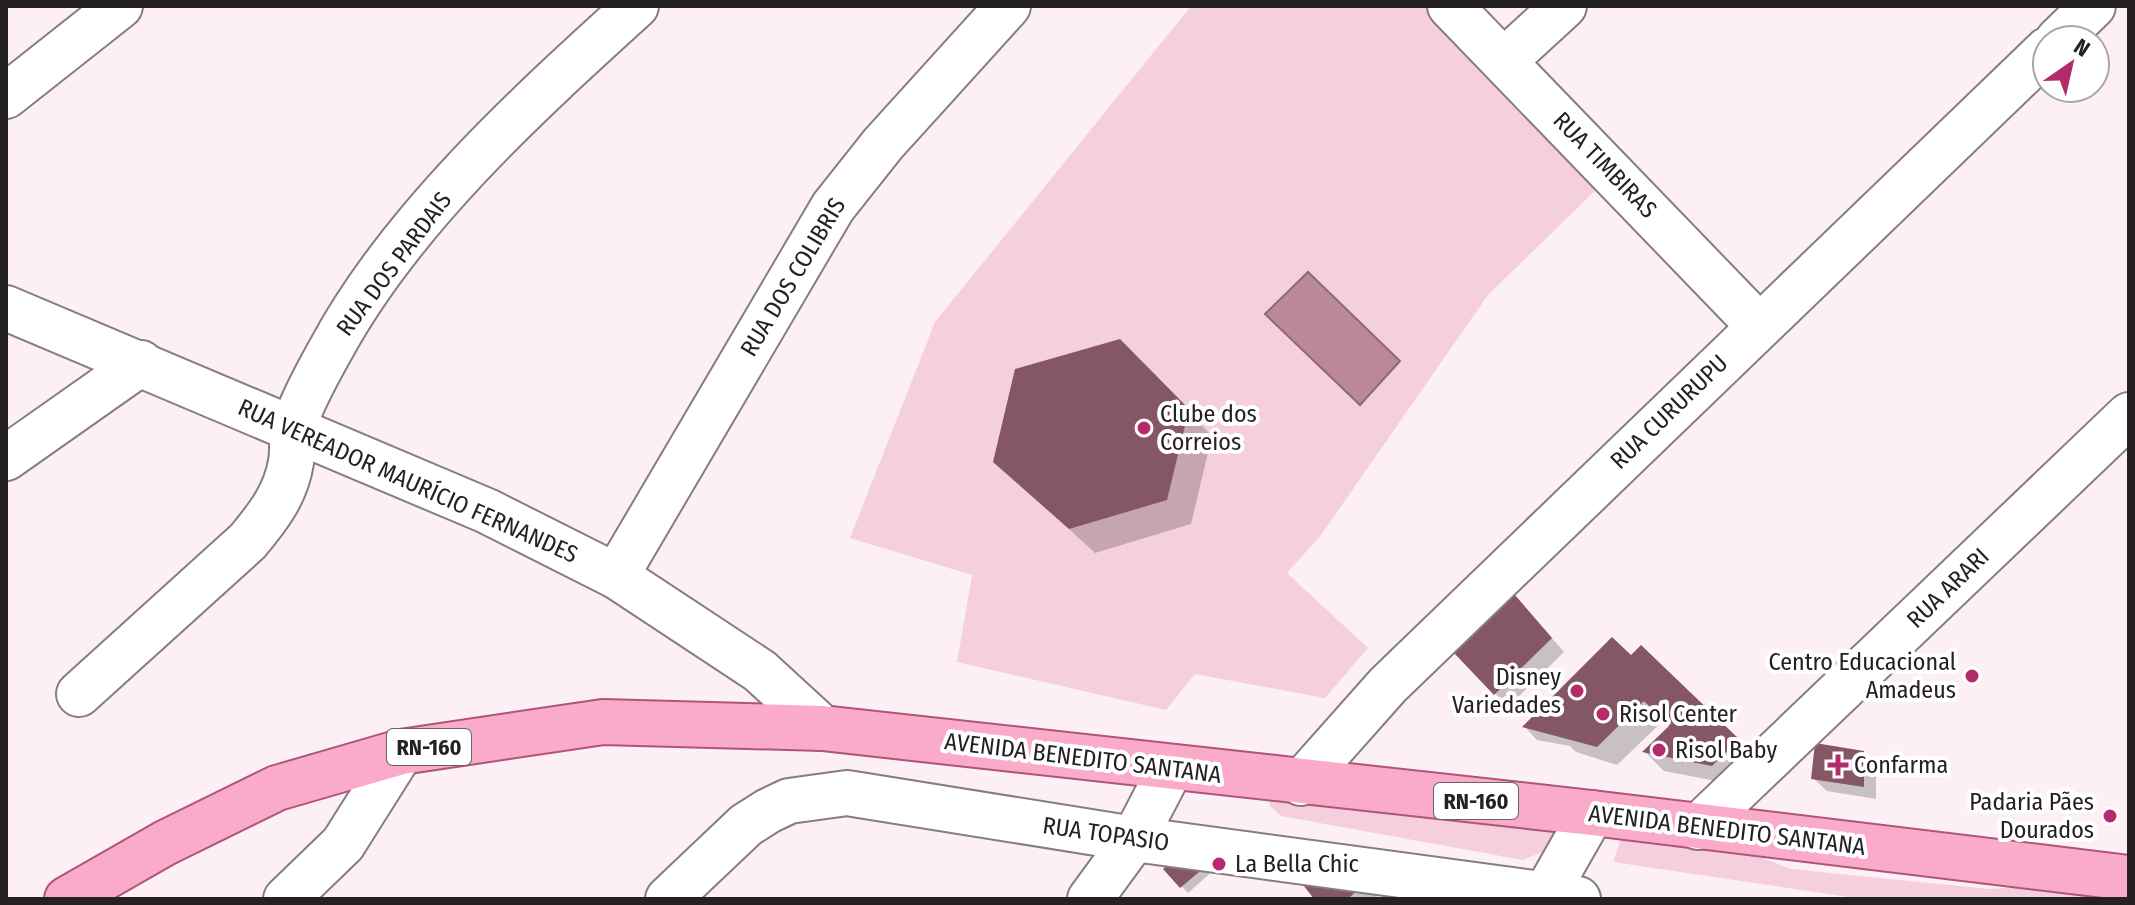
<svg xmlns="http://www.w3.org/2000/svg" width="2135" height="905" font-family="'Fira Sans Condensed',sans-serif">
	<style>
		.green { fill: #f6cfdc }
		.water { fill: #ba8899; stroke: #8d6975; stroke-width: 2 }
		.shadow { fill: #0003 }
		.building { fill: #845666 }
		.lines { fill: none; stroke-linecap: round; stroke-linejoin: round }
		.minor-casing { stroke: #877d80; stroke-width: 48 }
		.major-casing { stroke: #ae5578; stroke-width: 48 }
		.minor { stroke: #fff; stroke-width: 44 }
		.major { stroke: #faaaca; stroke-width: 44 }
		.poi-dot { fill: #b42b6b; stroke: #fff; stroke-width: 3 }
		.labels { text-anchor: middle; stroke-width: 8; stroke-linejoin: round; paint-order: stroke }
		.shield { fill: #fff; stroke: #666464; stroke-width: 2 }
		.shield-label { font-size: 22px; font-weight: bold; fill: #252122 }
		.street-label { font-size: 24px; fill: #252122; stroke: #fff }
		.poi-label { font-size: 24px; fill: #252122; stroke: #fff; text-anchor: start }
	</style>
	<rect width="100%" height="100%" fill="#fcf0f4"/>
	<g class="green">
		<polygon points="1191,6 1436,6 1605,181 1488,295 1321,535 1287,573 1368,648 1325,698 1195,674 1166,710 957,662 972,575 850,538 935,322"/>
		<polygon points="1268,795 1552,820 1556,837 1548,850 1523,860 1281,816 1270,806"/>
		<polygon points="1642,828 1708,837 1791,869 1989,889 2073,883 2129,899 1862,899 1613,862 1621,839"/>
	</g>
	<polygon class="water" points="1308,272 1400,361 1360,405 1265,314"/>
	<g class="shadow">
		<polygon points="1119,341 1212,436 1191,524 1095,553 996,462"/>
		<polygon points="1528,611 1564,652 1508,707 1457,653"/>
		<polygon points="1641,648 1756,760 1732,784 1664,771 1645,752 1672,726 1665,719 1617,765 1576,752 1570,746 1537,740 1525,727 1631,658"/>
		<polygon points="1863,753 1876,766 1876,799 1827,791 1813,778"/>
		<polygon points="1216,868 1188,893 1165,869"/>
		<polygon points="1321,872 1384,890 1374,899 1317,899"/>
	</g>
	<g class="building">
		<polygon points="1120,339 1189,409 1167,500 1069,529 993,462 1015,369"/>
		<polygon points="1515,595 1552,638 1494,695 1454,653"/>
		<polygon points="1612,637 1631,655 1641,645 1739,739 1712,766 1642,752 1669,726 1644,701 1597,747 1522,727"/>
		<polygon points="1815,743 1864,751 1864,787 1811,779"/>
		<polygon points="1181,853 1212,861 1180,888 1163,869"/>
		<polygon points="1320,870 1372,876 1348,899 1314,899 1304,886"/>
	</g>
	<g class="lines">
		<g class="minor-casing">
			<g id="minor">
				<polyline points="1450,6 1758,325"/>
				<polyline points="2058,40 2093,6"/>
				<polyline points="1504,61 1564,6"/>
				<polyline points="6,96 120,6"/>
				<polyline points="6,308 487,511 616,576 760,671 822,728"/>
				<polyline points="6,458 141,363"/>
				<polyline points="616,576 833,207 883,144 1008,6"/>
				<path d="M79,694L248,541C268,517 286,494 291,462C293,450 291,437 294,426C302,401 318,372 331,349C401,219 528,104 636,6"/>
				<polyline points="1301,783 1388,685 2047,50"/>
				<polyline points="1698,827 2129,415"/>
				<polyline points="286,899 343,844 401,752"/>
				<polyline points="668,899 746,825 768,811 789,801 847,793 1134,839 1578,899"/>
				<polyline points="1090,899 1134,839 1171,768"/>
				<polyline points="1543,899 1592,813"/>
			</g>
		</g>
		<g class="major-casing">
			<polyline id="major" points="67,899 165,843 277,788 401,752 603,722 822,728 1592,813 2129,878"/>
		</g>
		<use href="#minor" class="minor"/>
		<use href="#major" class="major"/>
	</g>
	<g class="poi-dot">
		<circle cx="1144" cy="428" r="8"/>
		<circle cx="1972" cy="676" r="8"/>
		<circle cx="1577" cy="691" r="8"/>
		<circle cx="1603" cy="714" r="8"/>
		<circle cx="1659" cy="750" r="8"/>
		<path d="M1834 753h8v8h8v8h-8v8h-8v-8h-8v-8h8z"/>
		<circle cx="2110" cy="816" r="8"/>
		<circle cx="1219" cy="864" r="8"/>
	</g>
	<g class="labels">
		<g class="shield">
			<rect x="387" y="729" width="84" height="36" rx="6"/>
			<rect x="1434" y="783" width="84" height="36" rx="6"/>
		</g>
		<g class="shield-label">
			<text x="429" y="755">RN-160</text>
			<text x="1476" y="809">RN-160</text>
		</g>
		<g class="street-label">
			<text transform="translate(1605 165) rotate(46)" y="8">RUA TIMBIRAS</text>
			<text transform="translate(394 264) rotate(-53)" y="8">RUA DOS PARDAIS</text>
			<text transform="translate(793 277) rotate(-59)" y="8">RUA DOS COLIBRIS</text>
			<text transform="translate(1669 412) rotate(-44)" y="8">RUA CURURUPU</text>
			<text transform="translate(408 481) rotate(24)" y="8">RUA VEREADOR MAURÍCIO FERNANDES</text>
			<text transform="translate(1948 588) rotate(-44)" y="8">RUA ARARI</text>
			<text transform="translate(1083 758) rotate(7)" y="8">AVENIDA BENEDITO SANTANA</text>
			<text transform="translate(1727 830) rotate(7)" y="8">AVENIDA BENEDITO SANTANA</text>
			<text transform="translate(1106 834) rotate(8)" y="8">RUA TOPASIO</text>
		</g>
		<g class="poi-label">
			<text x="1160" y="422">Clube dos<tspan x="1160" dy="28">Correios</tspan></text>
			<text x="1956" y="670" text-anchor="end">Centro Educacional<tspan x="1956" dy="28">Amadeus</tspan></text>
			<text x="1561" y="685" text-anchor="end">Disney<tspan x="1561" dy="28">Variedades</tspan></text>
			<text x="1619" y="722">Risol Center</text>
			<text x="1675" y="758">Risol Baby</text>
			<text x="1854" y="773">Confarma</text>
			<text x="2094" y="810" text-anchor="end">Padaria Pães<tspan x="2094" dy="28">Dourados</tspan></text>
			<text x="1235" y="872">La Bella Chic</text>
		</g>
	</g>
	<rect width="2135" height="905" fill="none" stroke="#252122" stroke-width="16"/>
	<g transform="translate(2071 64) rotate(34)"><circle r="38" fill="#ffffff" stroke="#a8a6a7" stroke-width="2"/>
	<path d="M0-6L14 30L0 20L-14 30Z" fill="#b42b6b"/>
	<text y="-12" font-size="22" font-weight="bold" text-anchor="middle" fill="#252122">N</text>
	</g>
</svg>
